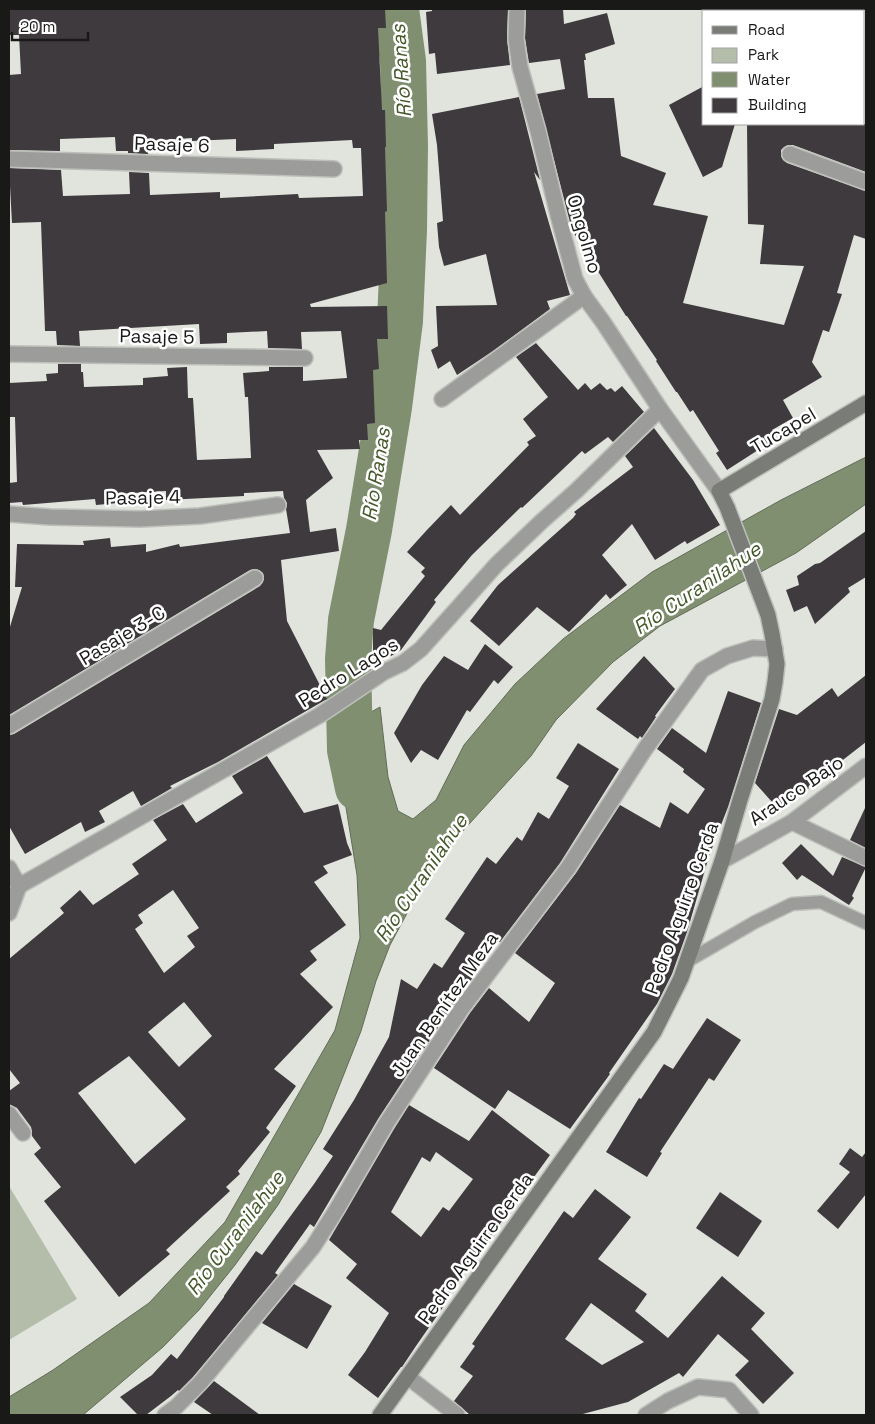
<svg xmlns="http://www.w3.org/2000/svg" width="875" height="1424" font-family="'Space Grotesk',sans-serif">
	<style>
		.green { fill: #b4bdaa }
		.water { fill: #818f71; stroke: #626c56 }
		.lines { fill: none; stroke-linecap: round; stroke-linejoin: round }
		.river { stroke: #818f71; stroke-width: 46 }
		.building { fill: #3f3a3e; fill-rule: evenodd }
		.lane-casing { stroke: #bdc0ba; stroke-width: 15 }
		.street-casing { stroke: #bdc0ba; stroke-width: 18 }
		.secondary-casing { stroke: #bdc0ba; stroke-width: 18 }
		.lane { stroke: #9c9d9b; stroke-width: 12 }
		.street { stroke: #9c9d9b; stroke-width: 15 }
		.secondary { stroke: #7a7c78; stroke-width: 15 }
		.labels { text-anchor: middle; stroke-width: 5; stroke-linejoin: round; paint-order: stroke }
		.street-label { font-size: 19px; fill: #191a18; stroke: #fff }
		.water-label { font-size: 20px; font-style: italic; fill: #45592a; stroke: #fff }
	</style>
	<rect width="100%" height="100%" fill="#e1e4dd"/>
	<polygon class="green" points="9,1186 77,1299 9,1340"/>
	<polygon class="water" points="866,457 866,504 796,553 660,626 613,662 556,720 531,756 440,856 412,904 390,945 376,981 361,1031 321,1132 278,1205 235,1265 199,1310 163,1347 83,1415 9,1415 9,1397 53,1370 149,1303 225,1222 335,1030 360,938 357,875 342,783 339,730 380,707 388,777 398,811 413,819 436,800 464,745 515,684 563,639 652,572 781,500"/>
	<g class="lines">
		<polyline class="river" points="358,788 350,750 348,659 351,620 369,530 389,407 400,321 404,230 405,146 403,61 396,9"/>
	</g>
	<g class="building">
		<polygon points="9,9 385,9 386,28 378,28 382,110 385,110 386,147 385,147 387,211 385,212 387,283 310,304 311,307 387,306 388,339 377,339 379,369 373,370 375,423 367,424 368,440 359,440 360,449 317,450 333,478 306,500 310,532 336,528 339,551 281,560 287,621 327,699 218,762 170,786 172,788 141,806 133,791 99,811 105,822 85,832 81,822 25,854 9,826 9,735 14,734 260,586 263,582 264,577 263,573 259,570 254,569 250,570 9,715 9,630 22,587 15,587 17,544 84,545 83,541 110,538 111,547 146,544 146,552 179,544 180,547 290,533 286,509 287,503 284,498 283,491 244,493 244,496 166,500 166,491 118,494 118,503 96,505 95,499 23,505 22,502 9,503 9,483 17,482 15,417 9,417 9,383 47,381 46,374 58,373 58,364 81,364 81,372 83,372 84,387 143,385 143,378 168,376 167,368 187,367 188,398 193,398 197,460 251,458 248,397 245,397 243,373 269,371 269,367 303,367 303,381 347,378 341,331 301,332 302,349 268,348 267,331 227,333 227,343 200,344 199,324 79,331 80,346 57,345 56,331 45,331 41,222 12,223 9,168 61,170 63,196 130,194 129,172 149,173 150,195 220,192 220,198 298,194 299,198 363,196 361,148 353,148 352,140 274,144 274,149 236,151 236,139 192,141 192,138 149,141 150,149 148,150 148,154 128,153 128,151 116,151 115,137 60,139 60,151 9,150 9,75 21,74 19,35 10,35"/>
		<polygon points="432,9 508,9 507,39 510,65 437,74 435,53 429,54 426,12 432,11"/>
		<polygon points="526,9 563,9 564,24 607,13 615,44 585,54 586,60 584,60 588,98 614,98 621,156 666,173 653,205 708,216 683,303 784,325 804,266 760,264 764,225 748,224 747,124 866,124 866,172 793,145 788,145 784,147 781,150 781,156 783,160 787,163 866,191 866,239 854,235 837,293 842,294 829,332 823,330 812,362 822,377 783,400 793,418 772,430 777,438 727,470 716,453 719,451 693,410 690,412 677,392 676,392 656,361 657,360 627,316 626,316 572,230 537,94 565,89 560,59 529,63 525,38"/>
		<polygon points="704,86 704,124 735,124 722,167 703,177 669,105"/>
		<polygon points="519,97 540,180 534,172 570,295 547,301 550,309 493,351 457,375 450,361 438,369 431,350 438,346 436,306 497,305 486,254 444,266 439,247 437,223 443,221 437,145 432,114"/>
		<polygon points="536,343 578,390 585,383 591,390 600,383 607,390 611,388 615,392 622,386 644,412 613,442 608,437 585,454 582,451 522,508 521,507 472,555 434,600 436,602 401,650 391,656 373,654 373,628 381,630 425,576 421,572 425,568 407,552 426,531 451,505 460,515 529,445 527,442 536,436 523,419 548,397 516,357"/>
		<polygon points="654,428 693,480 720,525 687,544 685,541 655,560 632,524 602,555 627,585 610,599 606,594 569,632 537,607 499,646 470,621 498,585 573,518 576,514 574,512 633,467 625,456"/>
		<polygon points="866,531 866,577 848,588 850,592 815,624 807,606 794,612 786,590 799,585 797,576 815,564 820,563"/>
		<polygon points="485,644 513,667 498,684 494,680 470,712 467,710 438,760 421,750 411,763 394,733 422,685 444,656 468,670"/>
		<polygon points="644,656 675,689 655,716 656,717 642,738 640,736 638,739 596,709"/>
		<polygon points="866,675 866,742 808,787 809,788 780,811 755,783 779,709 797,715 832,688 838,697"/>
		<polygon points="728,691 761,703 728,807 709,856 687,932 672,974 657,1004 609,1073 610,1074 570,1129 508,1090 495,1109 434,1068 470,1013 489,988 529,1022 555,983 515,953 576,873 620,805 660,828 670,802 688,814 705,789 683,772 684,769 657,749 672,728 706,753"/>
		<polygon points="578,743 619,769 560,863 500,942 498,941 473,975 474,976 454,1003 378,1119 314,1227 310,1224 275,1273 278,1275 193,1377 179,1391 178,1390 171,1396 146,1415 138,1415 120,1397 152,1375 171,1354 177,1359 224,1297 224,1296 256,1251 262,1255 314,1184 333,1156 323,1149 354,1100 389,1037 401,979 417,989 434,963 442,968 465,933 445,919 487,857 496,864 517,837 522,841 538,812 549,819 569,786 556,778"/>
		<path d="M267,756L304,813L338,804L347,843L352,855L323,866L328,873L314,882L346,925L310,951L317,960L300,974L333,1007L274,1069L296,1086L266,1128L270,1132L238,1171L240,1174L226,1187L230,1191L166,1250L170,1254L119,1297L44,1201L61,1187L34,1154L41,1148L32,1136V1131L31,1127L17,1108L9,1104V1091L20,1083L9,1069V959L64,913L60,908L80,890L93,905L139,874L132,864L167,840L153,820L183,804L196,823L243,793L232,776ZM173,890L199,928L187,936L195,947L164,973L135,929L143,923L138,915ZM184,1002L212,1036L179,1067L148,1032ZM129,1056L186,1119L135,1164L78,1093Z"/>
		<polygon points="866,806 866,848 850,840"/>
		<polygon points="801,844 833,876 842,857 866,867 852,896 854,898 849,905 802,875 797,880 782,863"/>
		<polygon points="707,1018 741,1040 714,1081 709,1078 660,1152 662,1153 647,1177 606,1152 639,1098 641,1099 664,1064 673,1069"/>
		<path d="M409,1105L469,1141L492,1110L550,1155L446,1298L448,1300L416,1346L402,1367H401L378,1398L348,1375L365,1352L389,1313L346,1278L357,1264L329,1240L394,1129ZM436,1152L473,1179L449,1211L443,1207L421,1237L391,1212L422,1157L430,1162Z"/>
		<polygon points="850,1148 862,1157 866,1152 866,1194 838,1229 817,1211 850,1172 839,1164"/>
		<path d="M595,1189L631,1217L598,1259L647,1294L635,1311L668,1338L722,1276L765,1313L751,1329L794,1373L763,1404L735,1375L749,1361L718,1334L683,1377L679,1373L628,1402L579,1415H470L454,1401L473,1376L460,1367L475,1346L472,1344L564,1211L573,1218ZM591,1303L644,1342L602,1365L565,1339Z"/>
		<polygon points="720,1192 762,1221 738,1257 696,1228"/>
		<polygon points="294,1284 332,1306 307,1349 262,1323"/>
		<polygon points="214,1381 260,1415 213,1415 194,1402"/>
	</g>
	<g class="lines">
		<g class="lane-casing">
			<polyline id="lane" points="686,962 755,922 792,904 821,902 866,923"/>
		</g>
		<g class="street-casing">
			<g id="street">
				<polyline points="517,9 516,39 520,67 538,131 558,215 575,279 584,296 603,322 660,409 719,491"/>
				<polyline points="790,154 866,182"/>
				<polyline points="9,159 334,169"/>
				<polyline points="9,354 305,358"/>
				<polyline points="442,399 584,296"/>
				<polyline points="9,514 50,517 140,519 200,516 278,505"/>
				<polyline points="9,726 255,578"/>
				<polyline points="792,822 866,858"/>
				<polyline points="722,861 792,822 866,766"/>
				<polyline points="9,868 19,886"/>
				<polyline points="19,886 320,715 384,672 403,663 421,649 497,564 542,521 576,491 660,409"/>
				<polyline points="9,913 19,886"/>
				<polyline points="9,1114 23,1133"/>
				<polyline points="408,1377 457,1415"/>
				<polyline points="165,1415 176,1407 200,1383 313,1247 337,1209 386,1124 462,1008 568,868 645,749 702,670 727,656 753,648 775,649"/>
				<polyline points="646,1415 668,1401 698,1387 729,1390 751,1415"/>
			</g>
		</g>
		<g class="secondary-casing">
			<polyline id="secondary" points="380,1415 654,1032 681,978 722,861 740,800 772,699 775,682 777,664 772,634 768,615 727,507 719,491 866,403"/>
		</g>
		<use href="#lane" class="lane"/>
		<use href="#street" class="street"/>
		<use href="#secondary" class="secondary"/>
	</g>
	<g class="labels">
		<g class="street-label">
			<text transform="translate(172 144) rotate(2)" y="7">Pasaje 6</text>
			<text transform="translate(585 234) rotate(74)" y="7">Ongolmo</text>
			<text transform="translate(157 336) rotate(1)" y="7">Pasaje 5</text>
			<text transform="translate(783 430) rotate(-31)" y="7">Tucapel</text>
			<text transform="translate(143 497) rotate(-1)" y="7">Pasaje 4</text>
			<text transform="translate(122 635) rotate(-31)" y="7">Pasaje 3-C</text>
			<text transform="translate(348 672) rotate(-32)" y="7">Pedro Lagos</text>
			<text transform="translate(796 790) rotate(-34)" y="7">Arauco Bajo</text>
			<text transform="translate(681 908) rotate(-70)" y="7">Pedro Aguirre Cerda</text>
			<text transform="translate(444 1004) rotate(-55)" y="7">Juan Benítez Meza</text>
			<text transform="translate(475 1248) rotate(-54)" y="7">Pedro Aguirre Cerda</text>
		</g>
		<g class="water-label">
			<text transform="translate(401 71) rotate(-94)" y="7">Río Ranas</text>
			<text transform="translate(376 474) rotate(-81)" y="7">Río Ranas</text>
			<text transform="translate(697 588) rotate(-34)" y="7">Río Curanilahue</text>
			<text transform="translate(421 878) rotate(-56)" y="7">Río Curanilahue</text>
			<text transform="translate(235 1233) rotate(-53)" y="7">Río Curanilahue</text>
		</g>
	</g>
	<rect width="875" height="1424" fill="none" stroke="#191a18" stroke-width="20"/>
	<rect x="702" y="10" width="162" height="115" fill="#ffffff" stroke="#a3a3a3"/>
	<rect x="712" y="26" width="25" height="8" fill="#7a7c78" stroke="#a3a3a3"/>
	<text x="748" y="35" font-size="15" fill="#191a18">Road</text>
	<rect x="712" y="48" width="25" height="15" fill="#b4bdaa" stroke="#a3a3a3"/>
	<text x="748" y="60" font-size="15" fill="#191a18">Park</text>
	<rect x="712" y="72" width="25" height="15" fill="#818f71" stroke="#a3a3a3"/>
	<text x="748" y="85" font-size="15" fill="#191a18">Water</text>
	<rect x="712" y="98" width="25" height="15" fill="#3f3a3e" stroke="#a3a3a3"/>
	<text x="748" y="110" font-size="15" fill="#191a18">Building</text>
	<path d="M12 32v8h76v-8" fill="none" stroke="#191a18" stroke-width="2.5"/>
	<text x="20" y="32" font-size="15" fill="#191a18" stroke="#ffffff" stroke-width="4" paint-order="stroke">20 m</text>
</svg>
